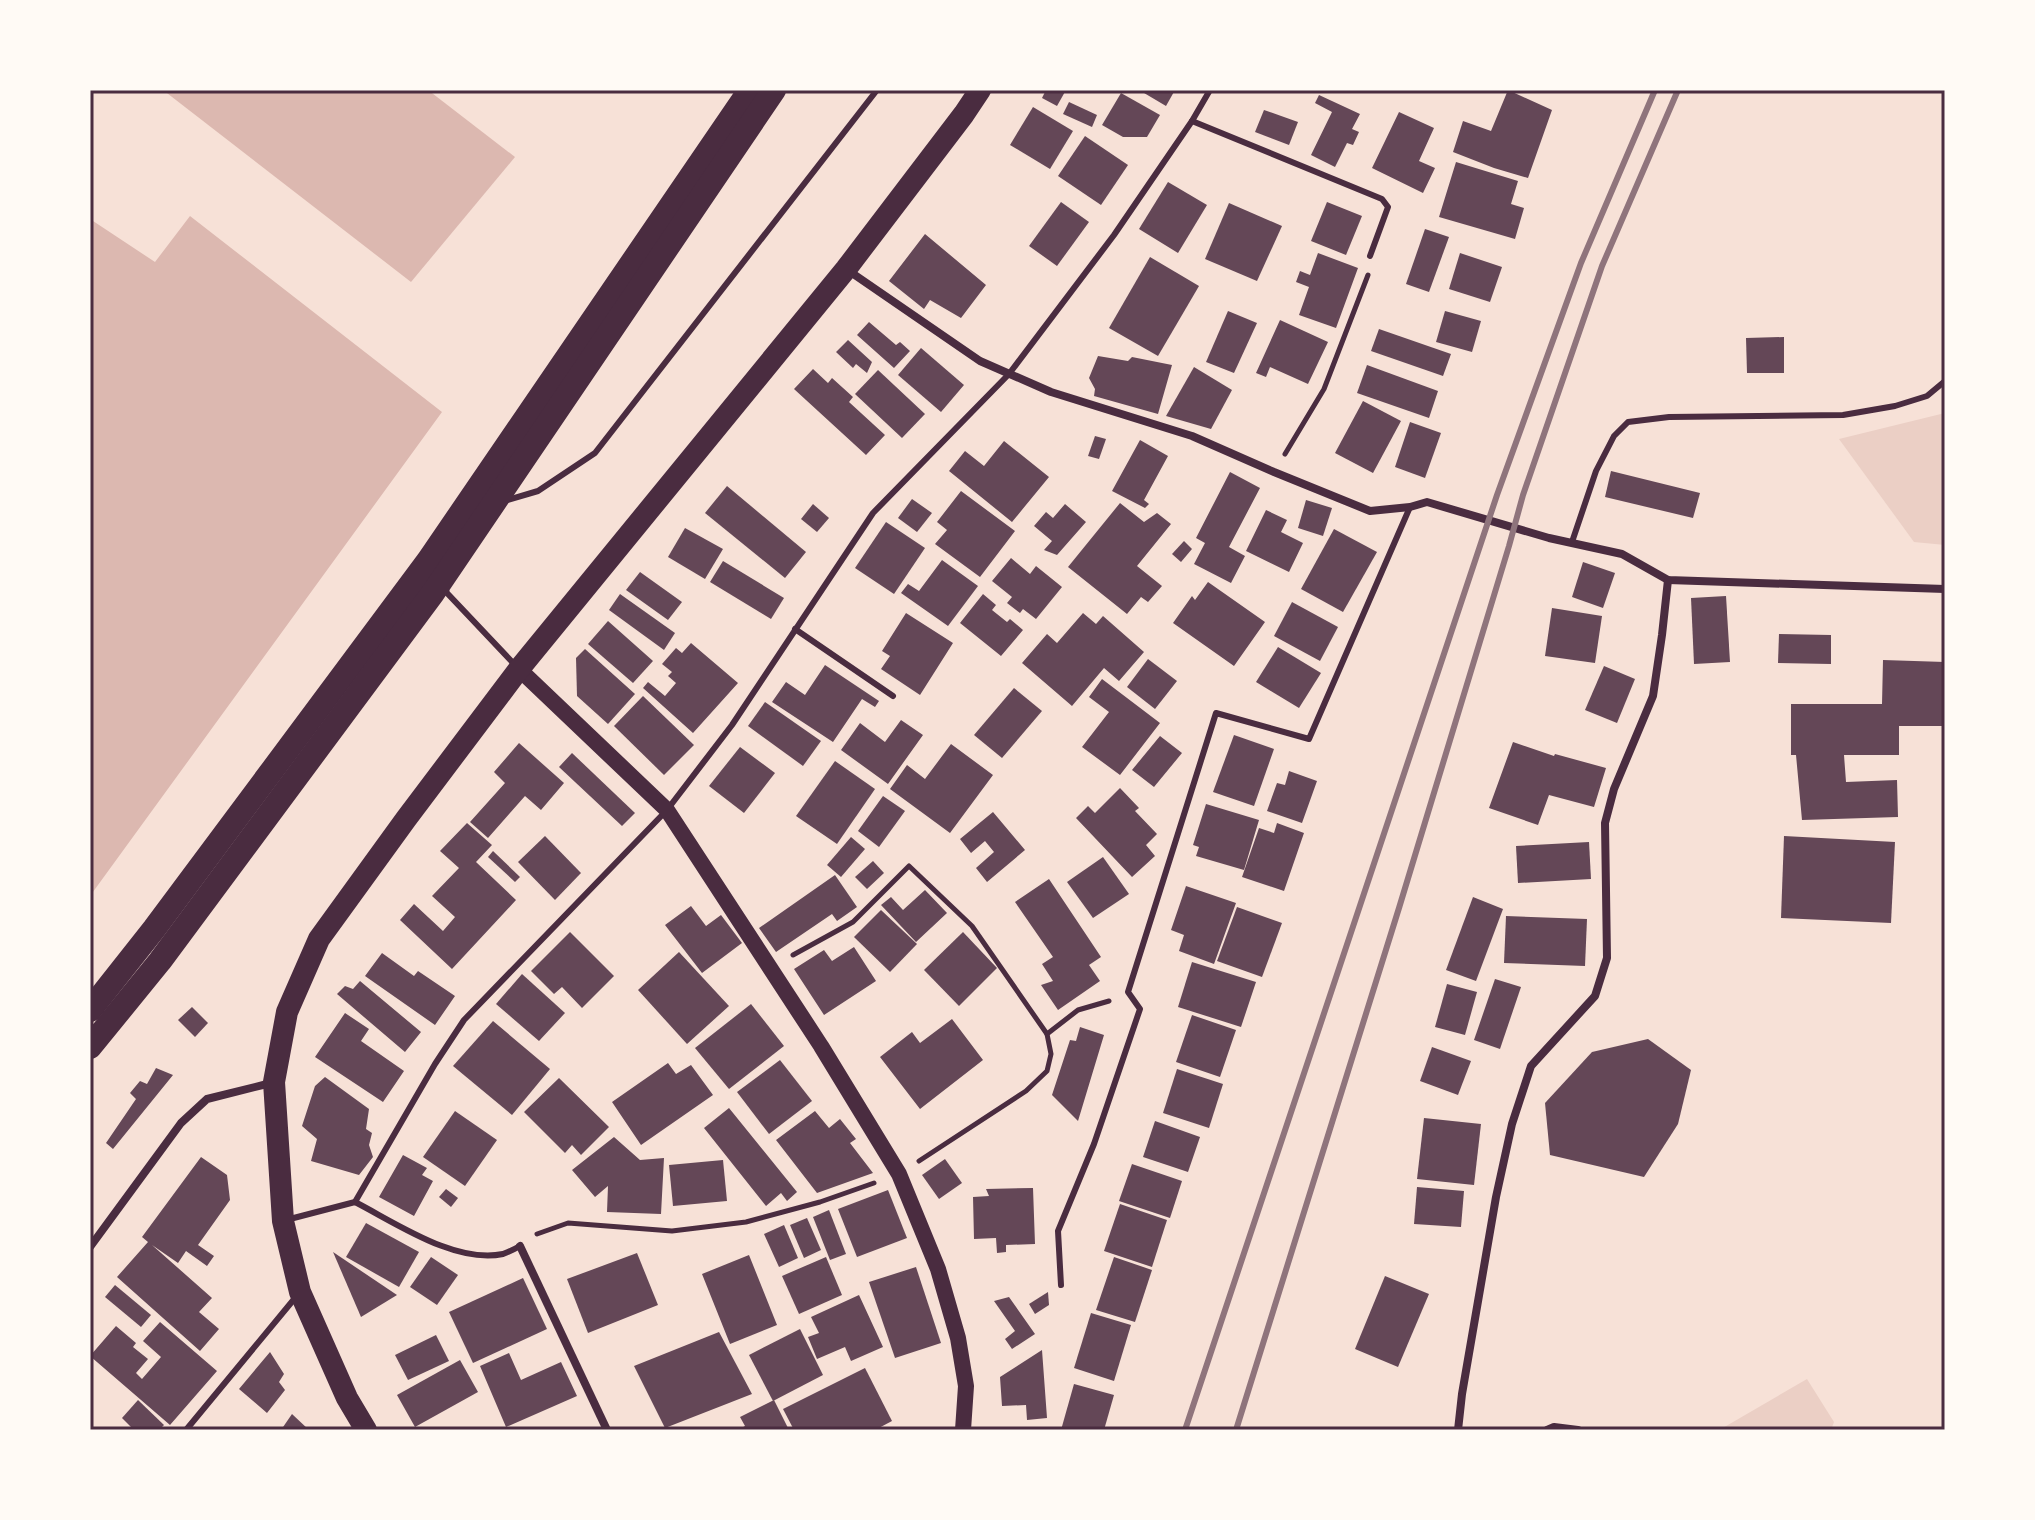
<svg xmlns="http://www.w3.org/2000/svg" width="2035" height="1520" font-family="'Golos Text',sans-serif">
	<style>
		.green { fill: #ebcfc5 }
		.water { fill: #dcb8b0 }
		.building { fill: #644757 }
		.lines { fill: none; stroke-linecap: round; stroke-linejoin: round }
		.path { stroke: #4a2c40; stroke-width: 5 }
		.service { stroke: #4a2c40; stroke-width: 6 }
		.minor { stroke: #4a2c40; stroke-width: 8 }
		.secondary { stroke: #4a2c40; stroke-width: 16 }
		.trunk { stroke: #4a2c40; stroke-width: 22 }
		.motorway { stroke: #4a2c40; stroke-width: 24 }
		.rail { stroke: #8f747c; stroke-width: 6 }
		.neatline { fill: none; stroke: #4a2c40; stroke-width: 3 }
	</style>
	<rect width="100%" height="100%" fill="#f7e1d7"/>
	<g class="green">
		<polygon points="1945,413 1945,545 1914,542 1839,439"/>
		<polygon points="1807,1379 1834,1422 1831,1430 1721,1429"/>
	</g>
	<g class="water">
		<polygon points="163,90 428,90 515,157 411,282"/>
		<polygon points="190,216 442,412 90,896 90,219 155,262"/>
	</g>
	<g class="building">
		<polygon points="1046,90 1066,90 1057,106 1042,98"/>
		<polygon points="1139,90 1175,90 1166,106"/>
		<polygon points="1508,90 1552,110 1528,178 1494,168 1453,152 1463,121 1491,131"/>
		<polygon points="1121,93 1160,115 1147,137 1123,137 1102,125"/>
		<polygon points="1319,95 1360,114 1352,129 1359,132 1353,145 1347,143 1335,167 1311,155 1332,112 1315,103"/>
		<polygon points="1069,102 1097,115 1092,127 1063,114"/>
		<polygon points="1033,107 1073,131 1050,169 1010,145"/>
		<polygon points="1264,110 1298,122 1289,145 1255,132"/>
		<polygon points="1399,112 1434,128 1419,161 1435,168 1423,193 1372,168"/>
		<polygon points="1085,136 1128,165 1101,205 1058,176"/>
		<polygon points="1456,162 1518,181 1511,204 1524,208 1515,239 1439,217"/>
		<polygon points="1168,182 1207,205 1178,253 1139,229"/>
		<polygon points="1061,202 1089,222 1057,266 1029,246"/>
		<polygon points="1327,202 1362,216 1346,255 1311,241"/>
		<polygon points="1229,203 1282,226 1257,281 1205,259"/>
		<polygon points="1425,229 1449,237 1429,292 1406,284"/>
		<polygon points="925,234 986,285 961,318 930,300 924,309 889,281"/>
		<polygon points="1318,253 1358,268 1336,328 1299,315 1309,287 1296,282 1300,271 1310,275"/>
		<polygon points="1460,253 1502,267 1490,302 1449,289"/>
		<polygon points="1150,257 1199,286 1158,356 1109,328"/>
		<polygon points="1228,311 1257,323 1234,373 1206,362"/>
		<polygon points="1445,311 1481,321 1472,352 1436,342"/>
		<polygon points="1280,320 1328,342 1308,384 1270,367 1266,377 1256,373"/>
		<polygon points="869,322 896,345 900,342 910,351 894,368 857,335"/>
		<polygon points="1379,329 1451,354 1443,376 1371,351"/>
		<polygon points="1784,337 1784,373 1747,373 1746,338"/>
		<polygon points="848,340 872,362 867,373 856,364 853,368 836,352"/>
		<polygon points="921,348 964,385 941,412 898,375"/>
		<polygon points="1098,356 1128,361 1132,357 1172,365 1158,414 1094,396 1095,389 1089,378"/>
		<polygon points="1367,365 1438,391 1429,418 1357,393"/>
		<polygon points="1194,367 1232,390 1211,429 1166,416"/>
		<polygon points="813,369 828,383 832,378 853,397 849,402 885,435 866,455 794,389"/>
		<polygon points="878,370 925,414 902,438 855,394"/>
		<polygon points="1363,401 1401,421 1373,473 1335,453"/>
		<polygon points="1410,422 1441,433 1425,478 1395,467"/>
		<polygon points="1095,436 1106,439 1099,459 1088,456"/>
		<polygon points="1140,440 1168,456 1144,500 1149,504 1145,508 1112,491"/>
		<polygon points="1004,441 1049,477 1012,522 949,471 965,451 984,466"/>
		<polygon points="1611,471 1700,493 1693,518 1605,497"/>
		<polygon points="1230,472 1260,488 1229,547 1245,556 1231,583 1194,564 1205,543 1196,538"/>
		<polygon points="727,486 806,552 785,578 705,513"/>
		<polygon points="961,491 1015,531 980,577 935,544 947,530 937,522"/>
		<polygon points="912,499 932,513 917,532 898,518"/>
		<polygon points="1306,500 1332,508 1323,536 1298,528"/>
		<polygon points="1120,503 1144,522 1157,513 1171,524 1137,566 1162,586 1148,602 1141,597 1127,614 1068,567"/>
		<polygon points="813,504 829,518 817,532 801,519"/>
		<polygon points="1065,504 1086,522 1057,555 1044,550 1052,541 1034,526 1046,512 1053,518"/>
		<polygon points="1266,510 1287,520 1281,532 1303,543 1289,572 1246,551"/>
		<polygon points="886,522 925,548 894,594 855,568"/>
		<polygon points="685,528 723,549 705,579 668,557"/>
		<polygon points="1334,529 1377,552 1343,612 1301,589"/>
		<polygon points="1184,541 1192,549 1181,562 1172,554"/>
		<polygon points="1011,558 1030,574 1036,566 1062,587 1036,619 1023,609 1020,613 1007,603 1012,597 992,581"/>
		<polygon points="942,560 978,586 948,626 901,593 908,584 919,591"/>
		<polygon points="723,561 784,598 771,619 710,582"/>
		<polygon points="1583,562 1615,573 1603,608 1572,597"/>
		<polygon points="640,572 682,602 668,620 626,590"/>
		<polygon points="1208,582 1265,622 1234,666 1173,623 1192,596 1195,600"/>
		<polygon points="620,594 675,633 664,650 609,610"/>
		<polygon points="983,594 996,605 992,610 1007,622 1010,619 1023,630 1001,656 960,623"/>
		<polygon points="1726,596 1730,662 1694,664 1691,598"/>
		<polygon points="1292,602 1338,627 1320,661 1274,636"/>
		<polygon points="1552,608 1602,616 1595,663 1545,656"/>
		<polygon points="906,613 953,643 920,695 881,669 890,656 882,651"/>
		<polygon points="1083,613 1096,624 1103,616 1144,652 1119,681 1104,668 1072,706 1022,663 1047,634 1057,643"/>
		<polygon points="608,621 653,661 633,683 588,644"/>
		<polygon points="1779,634 1831,635 1831,664 1778,663"/>
		<polygon points="691,643 738,683 693,733 643,688 648,682 665,696 676,683 668,676 672,672 662,664 676,648 682,653"/>
		<polygon points="1278,647 1321,673 1299,708 1256,682"/>
		<polygon points="585,649 635,694 608,724 577,696 576,658"/>
		<polygon points="1148,659 1177,681 1155,709 1127,687"/>
		<polygon points="1883,660 1945,662 1945,726 1899,726 1899,755 1844,755 1846,782 1897,780 1898,817 1802,820 1796,755 1791,755 1791,704 1882,704"/>
		<polygon points="825,665 879,701 875,707 862,699 833,742 772,702 786,682 805,695"/>
		<polygon points="1604,666 1635,679 1617,723 1585,710"/>
		<polygon points="1102,679 1160,723 1120,775 1082,747 1109,712 1089,697"/>
		<polygon points="1014,688 1042,711 1002,758 974,735"/>
		<polygon points="643,696 694,745 664,775 614,726"/>
		<polygon points="765,702 821,741 803,766 748,726"/>
		<polygon points="901,720 923,735 888,784 841,750 860,723 885,742"/>
		<polygon points="1234,735 1274,749 1254,806 1213,792"/>
		<polygon points="1160,736 1182,753 1154,787 1132,770"/>
		<polygon points="1513,742 1554,756 1555,754 1606,768 1594,807 1549,795 1538,825 1489,808"/>
		<polygon points="519,743 564,783 541,810 525,796 488,838 470,822 505,783 494,772"/>
		<polygon points="951,744 993,775 950,833 890,789 907,765 925,779"/>
		<polygon points="740,747 775,773 744,813 709,786"/>
		<polygon points="572,753 635,813 622,826 559,767"/>
		<polygon points="835,761 875,789 837,844 796,816"/>
		<polygon points="1289,771 1317,781 1302,823 1267,811 1277,783 1285,785"/>
		<polygon points="1120,788 1139,808 1135,811 1157,834 1146,845 1155,856 1132,877 1076,818 1088,806 1095,813"/>
		<polygon points="883,796 905,811 879,847 858,831"/>
		<polygon points="1206,804 1259,820 1244,870 1196,856 1199,847 1193,845"/>
		<polygon points="993,812 1025,850 987,882 976,868 994,852 985,841 971,853 960,839"/>
		<polygon points="467,823 492,845 476,862 516,900 452,969 400,920 414,904 443,931 455,917 432,896 459,868 440,851"/>
		<polygon points="1277,823 1304,833 1284,891 1242,877 1259,828 1274,833"/>
		<polygon points="545,836 581,873 555,900 518,862"/>
		<polygon points="1784,836 1895,842 1891,923 1781,918"/>
		<polygon points="851,837 865,849 841,877 827,865"/>
		<polygon points="1589,842 1591,879 1518,883 1516,846"/>
		<polygon points="493,851 520,877 515,882 488,857"/>
		<polygon points="1103,857 1129,894 1093,918 1067,882"/>
		<polygon points="873,861 884,873 867,889 855,877"/>
		<polygon points="835,875 857,907 837,921 832,914 776,952 759,928"/>
		<polygon points="1049,879 1101,957 1089,965 1100,981 1058,1010 1041,985 1053,981 1042,964 1053,957 1015,902"/>
		<polygon points="1186,886 1236,903 1214,964 1179,951 1184,935 1171,930"/>
		<polygon points="925,890 947,913 916,942 881,905 891,897 903,910"/>
		<polygon points="1473,897 1503,909 1476,981 1446,970"/>
		<polygon points="691,906 706,926 721,915 742,943 702,973 665,925"/>
		<polygon points="1237,907 1282,923 1262,977 1217,961"/>
		<polygon points="881,910 917,944 890,972 854,937"/>
		<polygon points="1506,916 1587,919 1585,966 1504,963"/>
		<polygon points="570,932 614,976 582,1008 562,987 554,994 531,971"/>
		<polygon points="963,932 997,968 959,1006 924,970"/>
		<polygon points="854,947 876,981 824,1015 794,969 824,950 832,961"/>
		<polygon points="679,952 729,1006 687,1044 638,990"/>
		<polygon points="382,953 414,976 418,971 455,996 435,1025 365,976"/>
		<polygon points="1192,962 1256,982 1241,1027 1178,1007"/>
		<polygon points="522,974 565,1013 539,1041 496,1004"/>
		<polygon points="1495,979 1521,987 1500,1049 1474,1040"/>
		<polygon points="360,981 421,1032 405,1052 337,994 345,986 353,989"/>
		<polygon points="1447,984 1477,992 1465,1035 1435,1027"/>
		<polygon points="751,1004 784,1046 729,1089 695,1048"/>
		<polygon points="192,1007 208,1023 195,1037 178,1020"/>
		<polygon points="345,1013 369,1029 361,1041 404,1071 383,1102 315,1057"/>
		<polygon points="1192,1015 1236,1030 1220,1077 1176,1062"/>
		<polygon points="952,1019 983,1060 920,1109 880,1057 912,1032 920,1043"/>
		<polygon points="493,1021 550,1069 512,1115 453,1066"/>
		<polygon points="1080,1027 1104,1035 1078,1121 1052,1095 1070,1040 1076,1041"/>
		<polygon points="1648,1039 1691,1070 1678,1124 1644,1177 1550,1155 1545,1103 1592,1052"/>
		<polygon points="1432,1047 1471,1061 1458,1095 1420,1081"/>
		<polygon points="780,1060 812,1101 769,1134 737,1092"/>
		<polygon points="668,1063 676,1074 691,1065 713,1095 641,1145 612,1102"/>
		<polygon points="156,1068 173,1075 113,1149 106,1143 136,1099 130,1093 140,1081 147,1084"/>
		<polygon points="1177,1069 1223,1084 1209,1128 1163,1113"/>
		<polygon points="325,1077 369,1109 366,1129 372,1133 369,1145 373,1157 359,1175 311,1161 317,1139 302,1126 315,1086"/>
		<polygon points="559,1078 609,1127 581,1155 572,1145 565,1153 524,1112"/>
		<polygon points="729,1108 797,1192 787,1201 781,1193 766,1206 704,1128"/>
		<polygon points="455,1111 497,1140 465,1186 423,1157"/>
		<polygon points="815,1111 829,1128 840,1119 856,1139 850,1143 873,1173 817,1193 776,1140"/>
		<polygon points="1424,1118 1481,1124 1474,1185 1417,1179"/>
		<polygon points="1155,1121 1200,1137 1188,1172 1143,1157"/>
		<polygon points="614,1137 640,1160 664,1158 661,1214 607,1212 608,1186 595,1197 572,1170"/>
		<polygon points="403,1155 427,1168 422,1175 433,1181 414,1216 379,1197"/>
		<polygon points="201,1157 227,1175 230,1200 198,1245 214,1256 207,1266 186,1251 178,1263 152,1245 212,1298 199,1312 219,1329 200,1351 117,1277 148,1242 142,1237"/>
		<polygon points="945,1159 962,1183 939,1199 922,1175"/>
		<polygon points="723,1160 727,1201 673,1206 669,1165"/>
		<polygon points="1132,1164 1182,1181 1170,1218 1119,1201"/>
		<polygon points="1417,1187 1464,1191 1461,1227 1414,1224"/>
		<polygon points="1033,1188 1035,1244 1006,1245 1006,1252 997,1253 996,1238 974,1239 973,1197 989,1196 986,1189"/>
		<polygon points="446,1189 458,1198 451,1207 439,1197"/>
		<polygon points="888,1190 907,1238 857,1257 838,1209"/>
		<polygon points="1120,1204 1167,1220 1152,1267 1104,1251"/>
		<polygon points="829,1210 846,1254 830,1260 813,1217"/>
		<polygon points="807,1218 821,1250 804,1258 790,1225"/>
		<polygon points="366,1223 419,1252 399,1287 346,1257"/>
		<polygon points="784,1225 798,1258 779,1267 764,1234"/>
		<polygon points="333,1252 397,1295 361,1317"/>
		<polygon points="637,1253 658,1305 588,1333 567,1279"/>
		<polygon points="749,1255 777,1325 730,1344 702,1274"/>
		<polygon points="431,1257 458,1275 437,1305 410,1287"/>
		<polygon points="826,1257 842,1295 799,1314 782,1276"/>
		<polygon points="1114,1257 1152,1270 1135,1322 1096,1310"/>
		<polygon points="916,1267 941,1343 895,1358 869,1282"/>
		<polygon points="1385,1276 1429,1294 1398,1367 1355,1349"/>
		<polygon points="523,1278 547,1329 473,1363 449,1312"/>
		<polygon points="115,1285 151,1315 141,1327 105,1297"/>
		<polygon points="1048,1292 1049,1305 1035,1314 1029,1304"/>
		<polygon points="859,1295 883,1347 851,1361 845,1347 817,1359 808,1337 819,1333 811,1317"/>
		<polygon points="1009,1297 1035,1334 1012,1349 1005,1339 1015,1331 994,1301"/>
		<polygon points="1091,1313 1131,1325 1114,1381 1074,1368"/>
		<polygon points="160,1322 217,1371 170,1425 90,1356 116,1326 136,1343 133,1347 148,1359 136,1373 142,1379 161,1357 143,1341"/>
		<polygon points="800,1329 823,1375 773,1401 749,1355"/>
		<polygon points="719,1332 752,1394 665,1428 634,1366"/>
		<polygon points="436,1335 449,1361 408,1380 395,1355"/>
		<polygon points="1042,1350 1047,1418 1027,1420 1026,1405 1002,1406 1000,1377"/>
		<polygon points="270,1352 284,1374 279,1382 285,1390 267,1413 239,1389"/>
		<polygon points="509,1353 521,1380 561,1362 577,1396 506,1427 480,1366"/>
		<polygon points="460,1360 478,1392 415,1427 397,1395"/>
		<polygon points="865,1368 892,1421 875,1430 794,1430 783,1409"/>
		<polygon points="1074,1384 1114,1395 1104,1430 1061,1430"/>
		<polygon points="138,1400 164,1425 159,1430 134,1430 122,1418"/>
		<polygon points="774,1400 789,1430 738,1430 745,1426 740,1417"/>
		<polygon points="292,1414 309,1430 281,1430"/>
	</g>
	<g class="lines">
		<g class="path">
			<polyline points="1285,454 1324,389 1368,275"/>
			<polyline points="793,955 853,922 909,866 972,926 1047,1034 1078,1010 1109,1001"/>
			<polyline points="919,1161 1026,1091 1047,1071 1051,1054 1047,1034"/>
			<polyline points="537,1234 568,1223 672,1231 746,1222 820,1202 874,1183"/>
		</g>
		<g class="service">
			<polyline points="1192,121 1382,199 1388,207 1370,256"/>
			<polyline points="504,501 538,491 595,453 877,90"/>
			<polyline points="1572,542 1596,471 1614,436 1628,422 1669,417 1843,415 1895,406 1927,396 1945,381"/>
			<polyline points="445,586 447,593 516,666"/>
			<polyline points="795,629 893,696"/>
			<polyline points="355,1202 435,1064 464,1020 667,810 732,725 873,513 1009,374 1114,235 1192,121 1210,90"/>
			<path d="M286,1220L355,1202C396,1223 455,1264 503,1254C508,1252 515,1249 520,1246"/>
			<polyline points="1061,1285 1058,1231 1094,1144 1140,1009 1128,992 1216,713 1309,739 1410,507"/>
			<polyline points="186,1430 295,1298"/>
		</g>
		<g class="minor">
			<polyline points="849,271 980,361 1051,392 1192,436 1274,472 1370,511 1410,507 1427,502 1549,538 1622,554 1668,580 1945,589"/>
			<polyline points="520,1246 607,1430"/>
			<polyline points="90,1247 181,1123 207,1099 271,1083"/>
			<polyline points="1458,1430 1462,1394 1496,1197 1512,1124 1531,1066 1595,996 1607,958 1605,823 1614,789 1653,696 1662,635 1668,580"/>
			<polyline points="1547,1430 1554,1427 1578,1430"/>
		</g>
		<polyline class="secondary" points="519,669 667,810 821,1046 899,1174 938,1269 958,1338 966,1386 963,1430"/>
		<polyline class="trunk" points="366,1430 347,1398 300,1292 283,1221 274,1082 287,1012 319,939 406,819 519,669 846,269 964,114 980,90"/>
		<g class="motorway">
			<polyline points="90,1010 154,929 428,561 750,90"/>
			<polyline points="90,1047 160,961 433,593 774,90"/>
		</g>
		<g class="rail">
			<polyline points="1185,1430 1497,495 1581,263 1655,90"/>
			<polyline points="1236,1430 1399,908 1509,546 1523,495 1602,266 1678,90"/>
		</g>
	</g>
	<rect width="2035" height="1520" fill="none" stroke="#fffaf5" stroke-width="184"/>
	<rect x="92" y="92" width="1851" height="1336" class="neatline"/>
</svg>
